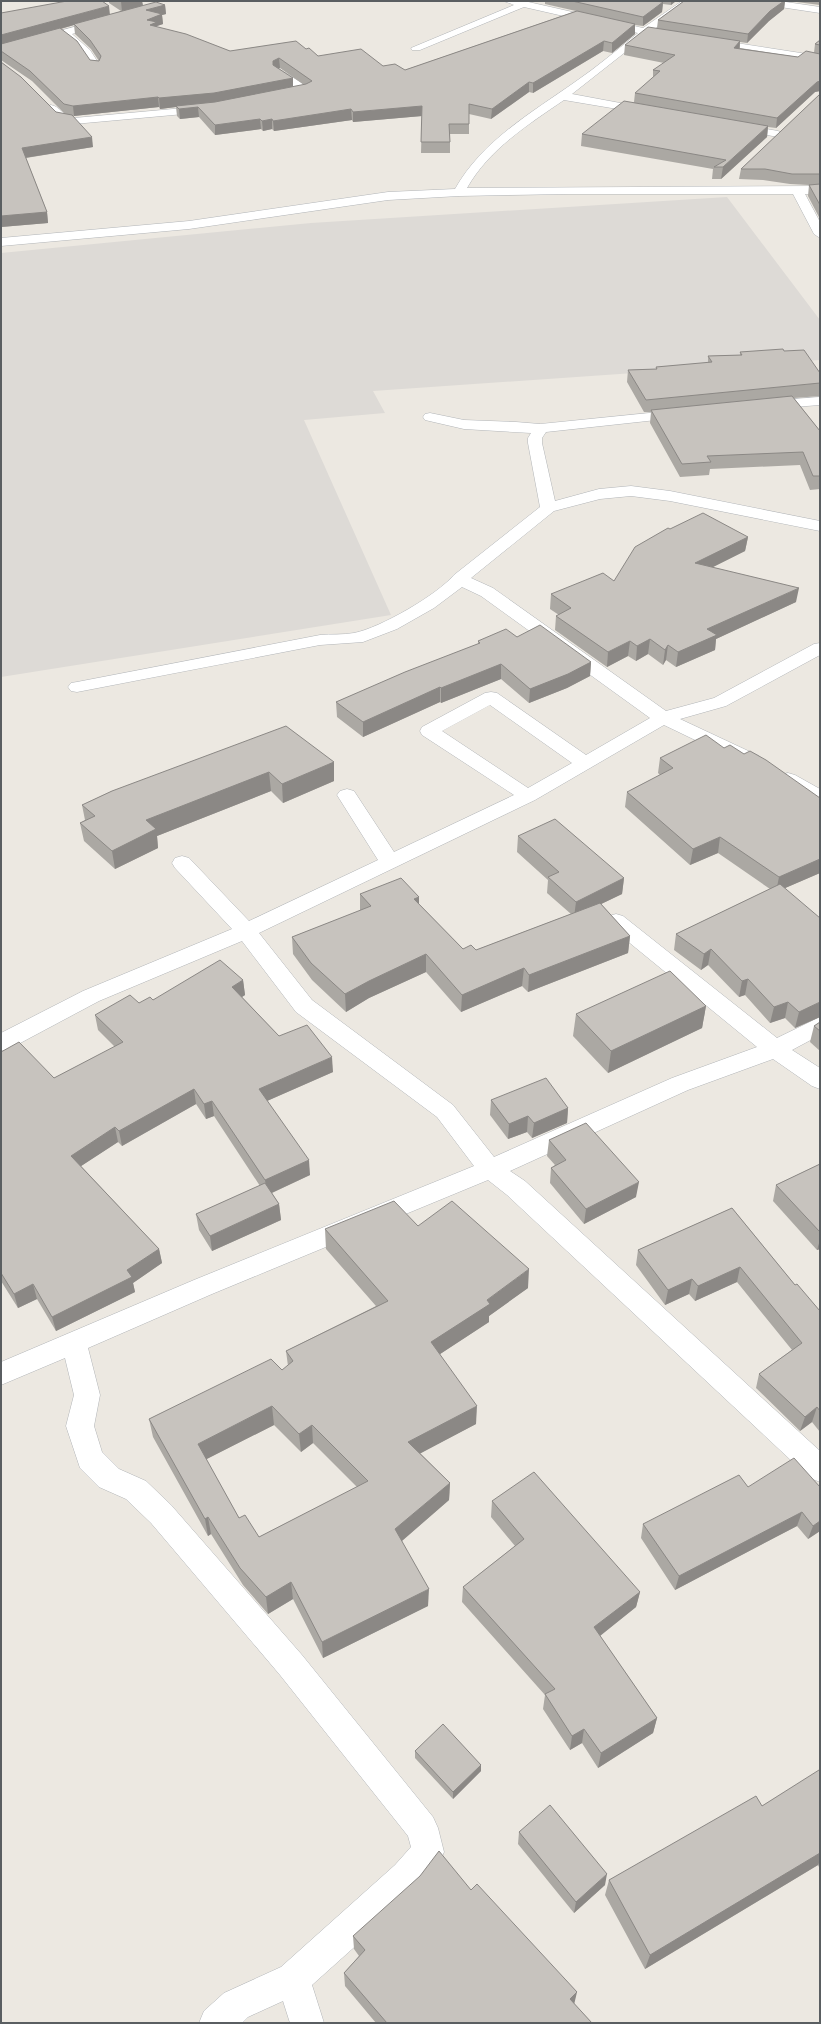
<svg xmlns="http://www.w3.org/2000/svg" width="821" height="2024" font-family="Lato,sans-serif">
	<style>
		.industrial { fill: #dddad6 }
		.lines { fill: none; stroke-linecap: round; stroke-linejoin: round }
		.minor-casing { stroke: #b2b5b8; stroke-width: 1 }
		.minor { fill: #fff; fill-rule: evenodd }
		.wall { fill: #aba8a3; fill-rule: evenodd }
		.shaded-wall { fill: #8b8885 }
		.building { fill: #c7c3be; stroke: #8b8885; fill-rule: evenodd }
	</style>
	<rect width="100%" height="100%" fill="#ece8e1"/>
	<polygon class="industrial" points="727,197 820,320 820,360 373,391 385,413 304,420 391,615 1,677 1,253 311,223"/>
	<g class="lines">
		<g class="minor-casing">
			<g id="minor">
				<path d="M504,1H524L643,28L682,1H694L653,30L676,34L677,36L676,38L647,35L572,94L647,108L652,111L651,113L647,114L564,100C529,124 489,149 467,188L820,186V194H805L820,222V238L814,234L793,194H568L459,196L388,200L189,229L1,246V238L189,221L388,192L455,189C482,141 531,113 575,82C597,67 617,50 638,33L524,7L420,50H412L411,48L514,5Z"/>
				<polygon points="755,1 779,1 820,7 820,13 760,4"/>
				<polygon points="103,19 106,20 108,22 106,24 72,34 90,50 101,67 100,69 92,69 79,50 62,36 1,53 1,47"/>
				<polygon points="710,39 820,56 820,62 706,44 705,42"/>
				<polygon points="279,69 310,88 311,90 310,92 283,99 279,98 278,96 279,94 297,89 275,74 274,72"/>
				<path d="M51,105C61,107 62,116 74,118L206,106L211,109L206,112L74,124L58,121L46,108Z"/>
				<polygon points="738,124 778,131 784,134 778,137 734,129 732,127"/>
				<polygon points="820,397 820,405 767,409 762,408 760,405 762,402 767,401"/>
				<path d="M679,410L684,411L686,414L684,417L546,432L542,438V443L555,501L599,489L631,486L670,491L820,521V531L670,501L631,496L600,499L554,511L471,578L493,588L666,711L714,698L814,644L820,643V655L726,706L680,719L759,756L761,760L759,764L752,766L745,764L664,725L535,800L259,933L312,1000L453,1105L494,1157L672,1078L757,1047L609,926L606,921L609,916L616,914L623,916L777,1038L820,1017V1035L792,1050L820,1068V1089L812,1086L773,1059L688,1090L510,1171L525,1181L820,1451V1482L810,1478L507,1195L488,1180L212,1294L88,1348L100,1395L94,1426L102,1452L119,1469L146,1481L171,1505L302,1655L433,1817L438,1828L444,1852L439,1863L419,1889L312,1985L324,2023H290L283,2001L248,2017L242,2023H199L204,2011L224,1993L281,1967L395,1865L411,1847L408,1836L280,1675L151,1523L126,1499L99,1487L80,1468L66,1426L74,1395L65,1358L1,1385V1362L194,1280L474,1166L437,1117L296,1012L242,941L99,1001L9,1049L1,1051V1033L83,991L232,929L175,868L172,863L175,858L182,856L189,858L249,921L378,860L337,795L340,791L347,789L354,791L394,852L514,795L422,735L420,731L422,727L485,693L491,692L497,693L586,755L650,718L481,596L462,587L434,608L397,629L363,642L320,645L77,692L71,691L68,687L71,683L77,682L320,635C331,634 343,635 354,633C380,628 437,595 454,575L540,507L528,443V438L531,433L464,429L425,420L423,417L425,414L430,413L464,420L516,422L540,424ZM490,705L572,763L528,788L442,731Z"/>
				<polygon points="788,773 795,775 820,789 820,803 813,801 781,783 778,779 781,775"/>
			</g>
		</g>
		<use href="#minor" class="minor"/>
	</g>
	<g class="wall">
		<path d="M109,1H142L143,6L165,5L166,14L162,15L163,24L157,26V27L230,51L306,49L318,56L405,70L576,11L545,4V1H676L671,5L663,4L662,12L643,26L635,25V34L612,53L603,51L533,93L529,92L491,119L469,114V134H450V153H421L422,116L353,122L352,120L274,131L272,129L263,131L261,129L215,135L199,117L180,119L177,116L176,107L160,109L159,107L73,116L93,147L26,158L47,212L48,223L1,227V62L56,112L65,114L32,81L1,60V13L110,15L121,11L109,3ZM74,25L75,34L91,49L99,61L90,60L61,29ZM278,68H280L304,85L293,87Z"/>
		<polygon points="684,1 785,1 784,9 769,21 747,43 740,42 740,48 798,57 814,53 815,44 820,40 820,91 815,92 776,128 768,127 767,137 721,179 712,179 713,169 581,146 582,134 634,102 635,93 653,78 653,70 664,63 624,55 625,45 657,28 658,20"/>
		<polygon points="789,1 820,1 820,5"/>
		<polygon points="820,94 820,219 808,196 809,185 790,184 763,180 739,179 741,169"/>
		<polygon points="784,351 820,373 820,396 794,398 820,431 820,489 810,490 800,465 710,469 709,475 680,477 650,423 651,412 644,412 627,382 628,370 656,369 656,367 708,363 708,356 740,355 740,352"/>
		<polygon points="670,529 748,537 745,551 713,567 796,602 716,639 715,650 676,667 666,660 663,665 648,654 636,661 628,656 607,667 555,630 556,616 559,615 550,609 551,594 614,581"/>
		<polygon points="517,637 591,662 590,676 567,688 529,703 501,679 441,703 440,702 363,737 337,717 336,702 478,644 478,641"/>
		<polygon points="724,748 744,754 820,798 820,873 785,888 820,1017 795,1028 785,1018 770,1023 745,995 739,997 708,965 701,970 674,950 676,934 770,889 718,853 690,865 625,807 627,792 660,775 658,773 660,758"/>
		<polygon points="334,762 334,781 283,803 271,791 157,836 158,848 115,869 84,841 80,823 85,820 82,805 112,791"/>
		<polygon points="518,836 624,878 622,894 601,904 630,936 628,953 528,992 522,986 461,1012 426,972 369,998 346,1012 312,980 293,954 292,937 360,911 360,894 419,897 419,904 463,949 476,950 571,914 547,893 548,880 517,852"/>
		<polygon points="243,980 245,995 242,997 279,1036 333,1072 267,1101 310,1175 272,1193 279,1204 281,1220 212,1251 199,1230 196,1214 260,1186 214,1116 206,1119 196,1104 122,1146 118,1142 81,1166 159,1249 162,1263 133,1283 135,1292 56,1331 37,1299 18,1308 1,1281 1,1052 54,1078 115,1047 98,1030 95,1015 139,1003"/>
		<polygon points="706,1006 702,1028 608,1073 573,1036 576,1014"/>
		<polygon points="820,1022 820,1051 810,1042 814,1026"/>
		<polygon points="491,1100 568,1108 567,1123 532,1138 527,1132 508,1139 490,1115"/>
		<polygon points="549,1140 636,1197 584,1224 550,1183 551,1168 555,1165 547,1156"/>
		<polygon points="820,1164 820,1249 817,1250 773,1201 776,1185"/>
		<polygon points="732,1208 795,1285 820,1311 820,1432 812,1422 800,1431 756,1388 759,1374 792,1350 737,1282 695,1301 689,1294 665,1305 636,1265 638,1250"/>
		<path d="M418,1226L528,1288L489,1316V1322L440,1354L476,1424L420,1453L450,1483L449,1500L402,1541L428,1606L323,1658L293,1599L268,1614L243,1585L211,1534L208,1536L153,1437L149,1419L282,1370L288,1366L286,1351L376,1306L326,1249L325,1229ZM274,1425L301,1452L313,1443L357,1487L259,1537L239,1518L206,1459Z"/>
		<polygon points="748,1487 820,1487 820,1531 808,1539 797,1526 675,1590 641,1538 643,1524"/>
		<polygon points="492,1501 640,1592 636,1607 600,1636 657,1718 653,1733 598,1768 582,1743 570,1750 543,1709 545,1695 462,1602 463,1587 515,1546 491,1517"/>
		<polygon points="415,1751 481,1765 481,1771 453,1799 415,1758"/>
		<polygon points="820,1771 820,1869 818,1865 645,1969 605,1895 609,1880 762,1806"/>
		<polygon points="519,1832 605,1885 574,1913 518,1844"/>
		<polygon points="471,1890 574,2004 592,2023 376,2023 345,1986 344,1973 359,1956 354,1949 353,1936"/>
	</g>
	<g class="shaded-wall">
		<polygon points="121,1 142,1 143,6 122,12"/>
		<polygon points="671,1 676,1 671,5"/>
		<polygon points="784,1 785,1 784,9 769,21 747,43 748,34 770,11"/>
		<polygon points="663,2 662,12 643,26 643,17"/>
		<polygon points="165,5 166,14 162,15 163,24 157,26 158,32 148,29 146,10"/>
		<polygon points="109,6 110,15 74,24 74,25 1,45 1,35"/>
		<polygon points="635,24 635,34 612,53 612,43"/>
		<polygon points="604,41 603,51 533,93 533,83"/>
		<polygon points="740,41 739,51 734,48"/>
		<polygon points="279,58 280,68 273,71 273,61"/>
		<polygon points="293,78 293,88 215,104 176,106 176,107 160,109 159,98"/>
		<polygon points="820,81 820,91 815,92 776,128 777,118 817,82"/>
		<polygon points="529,82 529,92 491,119 492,109"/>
		<polygon points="158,97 159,107 74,116 73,106"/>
		<polygon points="422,106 422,116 353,122 353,112"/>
		<polygon points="198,107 199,117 180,119 179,109"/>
		<polygon points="351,109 352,120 274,131 273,121"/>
		<polygon points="260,119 261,129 215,135 215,125"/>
		<polygon points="272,119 272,129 263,131 262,121"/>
		<polygon points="768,126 767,137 721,179 723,167"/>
		<polygon points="92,137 93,147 24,158 22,148"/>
		<polygon points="47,212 48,223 1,227 1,216"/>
		<polygon points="748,537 745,551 693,577 695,563"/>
		<polygon points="799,588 796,602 716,639 715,650 676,667 678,652 707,629"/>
		<polygon points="650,639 648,654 636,661 637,646"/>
		<polygon points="630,641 628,656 607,667 608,652"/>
		<polygon points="668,645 666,660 663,665 665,650"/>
		<polygon points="591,662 590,676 567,688 529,703 530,689"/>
		<polygon points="501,664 501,679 441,703 441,688"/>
		<polygon points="440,687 440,702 363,737 363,722"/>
		<polygon points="334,762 334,781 283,803 282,784"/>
		<polygon points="269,772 271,791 157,836 158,848 115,869 112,851 146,820"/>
		<polygon points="720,837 718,853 690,865 693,849"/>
		<polygon points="820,859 820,873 776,892 779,877"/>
		<polygon points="624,878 622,894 574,917 576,902"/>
		<polygon points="419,897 419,914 414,899"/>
		<polygon points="630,936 628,953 528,992 529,975"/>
		<polygon points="711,949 708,965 701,970 704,954"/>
		<polygon points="426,954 426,972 369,998 346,1012 345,994 369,981"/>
		<polygon points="524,968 522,986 461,1012 462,995"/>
		<polygon points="748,979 745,995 739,997 742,981"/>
		<polygon points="243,980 245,995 234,1002 232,987"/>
		<polygon points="788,1002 785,1018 770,1023 774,1007"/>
		<polygon points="820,1002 820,1017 795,1028 799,1012"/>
		<polygon points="706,1006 702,1028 608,1073 611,1051"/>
		<polygon points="332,1057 333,1072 260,1104 259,1089"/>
		<polygon points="194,1089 196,1104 122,1146 119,1131"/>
		<polygon points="212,1101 214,1116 206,1119 204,1104"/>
		<polygon points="568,1108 567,1123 532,1138 534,1123"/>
		<polygon points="528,1116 527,1132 508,1139 509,1124"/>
		<polygon points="115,1127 118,1142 75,1170 71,1156"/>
		<polygon points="309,1160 310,1175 267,1195 265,1180"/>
		<polygon points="639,1182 636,1197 584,1224 586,1209"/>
		<polygon points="279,1204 281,1220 212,1251 210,1236"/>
		<polygon points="820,1240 820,1249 817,1250"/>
		<polygon points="159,1249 162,1263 133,1283 135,1292 56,1331 52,1317 127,1270"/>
		<polygon points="740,1267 737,1282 695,1301 698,1286"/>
		<polygon points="529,1269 528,1288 489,1316 489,1322 431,1360 431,1342"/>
		<polygon points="692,1279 689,1294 665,1305 668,1290"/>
		<polygon points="33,1284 37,1299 18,1308 14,1294"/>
		<polygon points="272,1406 274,1425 201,1462 198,1444"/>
		<polygon points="477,1406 476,1424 408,1460 408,1442"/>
		<polygon points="817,1407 812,1422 800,1431 805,1417"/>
		<polygon points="312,1425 313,1443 301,1452 299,1434"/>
		<polygon points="450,1483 449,1500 396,1546 395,1529"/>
		<polygon points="802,1512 797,1526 675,1590 679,1576"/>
		<polygon points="208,1517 211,1534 208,1536 205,1519"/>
		<polygon points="820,1521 820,1531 808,1539 813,1526"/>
		<polygon points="291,1582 293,1599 268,1614 266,1597"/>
		<polygon points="429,1589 428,1606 323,1658 322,1642"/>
		<polygon points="640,1592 636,1607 591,1643 594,1627"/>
		<polygon points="657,1718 653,1733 598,1768 601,1753"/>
		<polygon points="584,1729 582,1743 570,1750 572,1736"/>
		<polygon points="481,1765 481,1771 453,1799 453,1792"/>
		<polygon points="820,1853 820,1861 818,1865 645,1969 650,1955"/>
		<polygon points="607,1874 605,1885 574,1913 576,1902"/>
		<polygon points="577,1992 574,2005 570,1999"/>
	</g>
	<g class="building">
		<polygon points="67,1 102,1 109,6 1,35 1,13"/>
		<polygon points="572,1 655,1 663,2 643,17"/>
		<polygon points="684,1 784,1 770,11 748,34 658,20"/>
		<polygon points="156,2 165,5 146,10 162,14 147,20 157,22 150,25 186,34 230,51 296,41 306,49 309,48 318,56 361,49 383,66 395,64 405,70 577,11 635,24 612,43 604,41 533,83 529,82 492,109 469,104 469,124 449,124 450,142 421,142 422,106 353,112 351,109 273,121 272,119 262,121 260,119 215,125 198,107 179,109 176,106 215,102 306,84 312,81 279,58 273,61 273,65 293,78 214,93 159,98 158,97 73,106 64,104 30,71 1,51 1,44 60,28 77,41 90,60 99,61 101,56 90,40 74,24"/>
		<polygon points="648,27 740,41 734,48 798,57 806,51 820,54 820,81 817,82 777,118 635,93 660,71 653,70 675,55 625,45"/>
		<polygon points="820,40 820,45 815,44"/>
		<polygon points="1,62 21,77 56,112 72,115 92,137 22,148 47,212 1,216"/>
		<polygon points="820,94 820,174 792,174 765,169 741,169"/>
		<polygon points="624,101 768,126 723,167 714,167 726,160 582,134"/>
		<polygon points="820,184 820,205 809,185"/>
		<polygon points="783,349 784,351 804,350 820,373 820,383 646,400 628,370 657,369 656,367 712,362 708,356 742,355 740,352"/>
		<polygon points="792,396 820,431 820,476 813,476 803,452 707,456 711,462 682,464 651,410"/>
		<polygon points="703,513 748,537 695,563 799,588 707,629 717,635 678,652 668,645 665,650 650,639 637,646 630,641 608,652 556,616 571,608 551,594 603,573 614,581 635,547 668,528 670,529"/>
		<polygon points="540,625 591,662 568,674 530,689 501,664 441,688 440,687 363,722 336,702 405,672 480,643 478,641 506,629 517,637"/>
		<polygon points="286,726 334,762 282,784 269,772 146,820 156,829 112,851 80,823 95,816 82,805 112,791"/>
		<polygon points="706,735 724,748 730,745 744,754 750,751 766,760 820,798 820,859 779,877 720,837 693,849 627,792 673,768 660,758"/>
		<polygon points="555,819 624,878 576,902 548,877 559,872 518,836"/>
		<polygon points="401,878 419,897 414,899 463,949 471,945 476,950 600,903 630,936 529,975 524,968 462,995 426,954 369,981 345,994 311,963 292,937 371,906 360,894"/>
		<polygon points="780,884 820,918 820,1002 799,1012 788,1002 774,1007 748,979 742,981 711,949 704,954 676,934"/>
		<polygon points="220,960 243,980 232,987 279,1036 307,1025 332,1057 259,1089 309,1160 265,1180 212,1101 204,1104 194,1089 119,1131 115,1127 71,1156 159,1249 127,1270 132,1277 52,1317 33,1284 14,1294 1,1273 1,1052 19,1042 54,1078 123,1042 95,1015 130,995 139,1003 150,997 153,1000"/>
		<polygon points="670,971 706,1006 611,1051 576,1014"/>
		<polygon points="820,1022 820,1031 814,1026"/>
		<polygon points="546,1078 568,1108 534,1123 528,1116 509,1124 491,1100"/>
		<polygon points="586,1123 639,1182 586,1209 551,1168 566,1160 549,1140"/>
		<polygon points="820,1164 820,1232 776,1185"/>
		<polygon points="265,1183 279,1204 210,1236 196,1214"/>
		<path d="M394,1201L418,1226L452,1201L529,1269L487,1300L490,1304L431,1342L477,1406L408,1442L450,1483L395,1529L429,1589L322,1642L291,1582L266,1597L240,1568L208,1517L205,1519L149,1419L271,1359L282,1370L293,1361L286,1351L388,1301L325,1229ZM272,1406L299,1434L312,1425L368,1481L259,1537L245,1515L239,1518L198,1444Z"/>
		<polygon points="732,1208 795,1285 797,1284 820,1311 820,1411 817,1407 805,1417 759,1374 802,1343 740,1267 698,1286 692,1279 668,1290 638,1250"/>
		<polygon points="794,1458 820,1487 820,1521 813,1526 802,1512 679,1576 643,1524 739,1475 748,1487"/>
		<polygon points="534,1472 640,1592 594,1627 657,1718 601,1753 584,1729 572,1736 545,1694 555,1689 463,1587 524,1539 492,1501"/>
		<polygon points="443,1724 481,1765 453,1792 415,1751"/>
		<polygon points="819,1770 820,1771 820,1853 650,1955 609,1880 756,1796 762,1806"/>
		<polygon points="550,1805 607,1874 576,1902 519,1832"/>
		<polygon points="439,1851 471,1890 477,1884 577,1992 570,1999 592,2023 387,2023 344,1973 365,1950 353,1936 420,1876"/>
	</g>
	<rect width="821" height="2024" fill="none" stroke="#5a5e61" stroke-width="4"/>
</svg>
